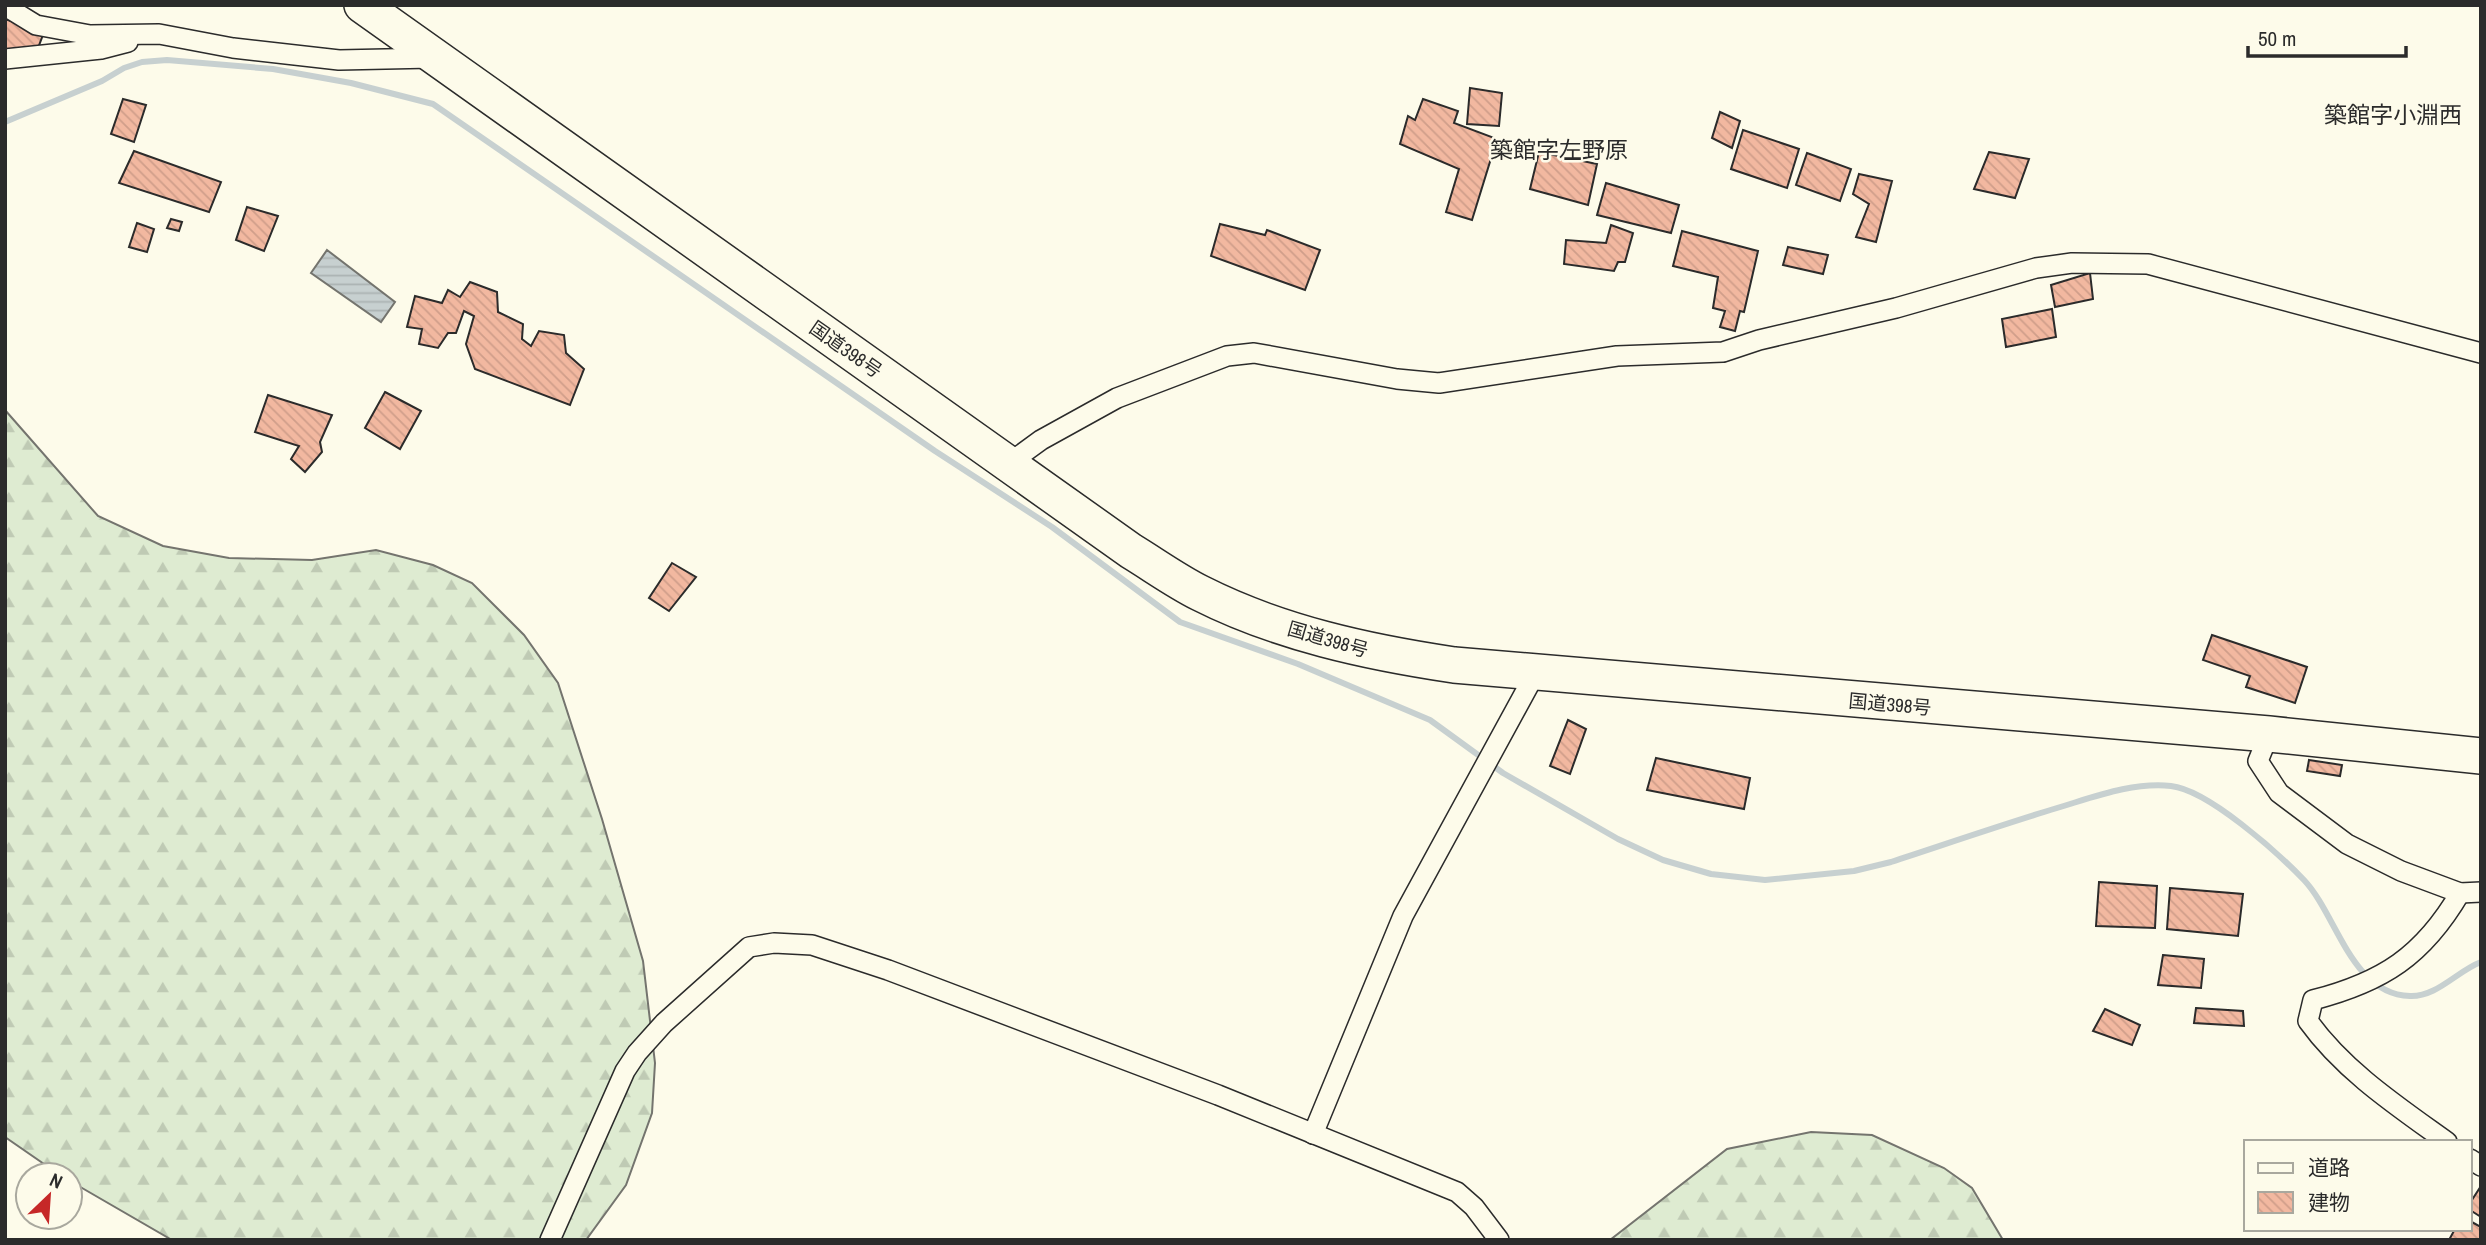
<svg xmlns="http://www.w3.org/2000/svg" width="2486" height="1245" font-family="'Archivo Narrow','Noto Sans JP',sans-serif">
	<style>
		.forest { fill: url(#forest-firs); stroke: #74746e; stroke-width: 2 }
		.water { fill: url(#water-rules); stroke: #74746e; stroke-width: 2 }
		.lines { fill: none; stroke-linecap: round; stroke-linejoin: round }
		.stream { stroke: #c7d0d0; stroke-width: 6 }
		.building { fill: url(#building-back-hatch); stroke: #2b2b2b; stroke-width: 2 }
		.street-casing { stroke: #2b2b2b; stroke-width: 22 }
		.highway-casing { stroke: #2b2b2b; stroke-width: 38 }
		.street { stroke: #fdfbea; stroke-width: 19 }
		.highway { stroke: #fdfbea; stroke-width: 35 }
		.labels { text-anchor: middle; stroke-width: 5; stroke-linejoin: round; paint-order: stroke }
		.street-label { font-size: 19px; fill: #2b2b2b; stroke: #fdfbea }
		.quarter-label { font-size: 23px; fill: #2b2b2b; stroke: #fdfbea }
	</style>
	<defs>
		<pattern id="forest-firs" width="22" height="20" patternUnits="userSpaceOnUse" patternTransform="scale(1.75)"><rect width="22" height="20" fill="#deebd1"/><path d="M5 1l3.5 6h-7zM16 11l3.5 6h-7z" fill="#bfcab4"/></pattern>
		<pattern id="water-rules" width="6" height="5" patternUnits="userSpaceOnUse" patternTransform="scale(1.75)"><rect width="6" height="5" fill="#c7d0d0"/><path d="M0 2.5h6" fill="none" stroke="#abb3b3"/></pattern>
		<pattern id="building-back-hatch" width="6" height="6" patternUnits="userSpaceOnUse" patternTransform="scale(1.75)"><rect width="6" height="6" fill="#f2b8a0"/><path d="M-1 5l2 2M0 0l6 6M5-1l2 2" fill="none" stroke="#d09e8a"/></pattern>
	</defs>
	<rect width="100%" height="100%" fill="#fdfbea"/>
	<g class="forest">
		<polygon points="5,410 98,516 163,546 229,558 312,560 376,550 433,565 472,583 524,635 558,683 602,819 643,961 655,1063 652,1113 626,1185 586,1240 172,1240 70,1181 70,1175 60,1175 5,1137"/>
		<polygon points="1811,1132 1872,1135 1944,1168 1972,1188 2003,1240 1610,1240 1727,1149"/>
	</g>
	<polygon class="water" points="327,250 395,302 381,322 311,273"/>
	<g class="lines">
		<path class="stream" d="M5,122L102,81L124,68L142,62L167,60L273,69L351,83L433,104L935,451L1052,527L1180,622L1298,664L1430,720L1503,773L1618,839L1663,860L1711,874L1765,880L1854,871L1891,862C1946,844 2001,825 2057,808C2094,797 2132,782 2171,786C2208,790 2277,852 2304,880C2337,915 2351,994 2410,996C2437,997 2457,971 2481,962"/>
	</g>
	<g class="building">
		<polygon points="5,19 44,32 38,48 5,52"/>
		<polygon points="1470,88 1502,93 1499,126 1467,124"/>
		<polygon points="123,99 146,105 134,142 111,134"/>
		<polygon points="1423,99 1458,111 1454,123 1497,139 1472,220 1446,212 1459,169 1400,144 1408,116 1415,120"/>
		<polygon points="1720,112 1740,121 1732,148 1712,138"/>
		<polygon points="1743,130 1799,149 1787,188 1731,169"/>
		<polygon points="134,151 221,182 209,212 119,183"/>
		<polygon points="1539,152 1597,164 1588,205 1530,189"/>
		<polygon points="1989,152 2029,159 2015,198 1974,189"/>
		<polygon points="1807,153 1851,169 1840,201 1796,185"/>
		<polygon points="1859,174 1892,181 1876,242 1856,237 1869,204 1853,194"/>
		<polygon points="1606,183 1679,205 1671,233 1597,215"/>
		<polygon points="247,207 278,216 264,251 236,240"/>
		<polygon points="171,219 182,222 179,231 167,228"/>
		<polygon points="137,223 154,229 147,252 129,247"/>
		<polygon points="1220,224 1265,235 1267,230 1320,250 1305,290 1211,256"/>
		<polygon points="1611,225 1633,233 1625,262 1618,262 1614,271 1564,264 1566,240 1606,243"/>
		<polygon points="1682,231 1758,251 1744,312 1740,311 1735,331 1720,327 1725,311 1713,308 1718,277 1673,266"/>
		<polygon points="1788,247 1828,255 1823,274 1783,265"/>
		<polygon points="2090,273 2093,299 2055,307 2051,285"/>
		<polygon points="470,282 497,292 498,312 523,324 522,339 531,346 539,331 564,335 566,353 584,369 570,405 475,369 466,344 474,316 464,311 456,333 448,333 438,348 419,344 422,329 407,327 415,296 442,303 448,290 460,297"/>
		<polygon points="2052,309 2056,337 2006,347 2002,319"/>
		<polygon points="385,392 421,411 400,449 365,428"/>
		<polygon points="268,395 332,415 320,442 322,452 305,472 291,459 299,446 255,432"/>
		<polygon points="672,563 696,577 669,611 649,598"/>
		<polygon points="2212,635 2307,667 2295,703 2246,687 2250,676 2203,660"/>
		<polygon points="1568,720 1586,729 1570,774 1550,766"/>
		<polygon points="1656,758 1750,778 1744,809 1647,790"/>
		<polygon points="2309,760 2342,765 2340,776 2307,771"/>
		<polygon points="2099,882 2157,886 2155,928 2096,926"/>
		<polygon points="2170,888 2243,894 2238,936 2167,929"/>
		<polygon points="2163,955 2204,959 2201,988 2158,985"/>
		<polygon points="2196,1008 2243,1011 2244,1026 2194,1023"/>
		<polygon points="2105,1009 2140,1025 2132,1045 2093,1031"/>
		<polygon points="2481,1186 2481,1217 2470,1210 2470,1203"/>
		<polygon points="2470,1221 2481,1227 2481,1240 2449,1240 2455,1229 2470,1229"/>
	</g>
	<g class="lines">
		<g class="street-casing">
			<g id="street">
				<polyline points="5,6 36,25 90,35 159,34 233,48 339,60 432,58"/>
				<polyline points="5,59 101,49 128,42"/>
				<polyline points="1008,464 1041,440 1117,398 1227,356 1254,353 1397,379 1439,383 1617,356 1723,352 1759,340 1896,308 2036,268 2072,263 2148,264 2481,353"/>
				<polyline points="2269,734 2258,761 2279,793 2347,844 2401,871 2460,893 2481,892"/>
				<polyline points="1313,1134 1403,916 1535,674"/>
				<path d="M2447,1142C2397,1106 2344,1071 2308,1021L2313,1000C2383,982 2423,956 2460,893"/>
				<polyline points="2470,1159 2481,1166"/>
				<polyline points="550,1240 625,1071 637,1053 664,1023 749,947 774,943 812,945 888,970 1218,1095 1457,1192 1474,1207 1499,1240"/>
			</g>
		</g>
		<g class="highway-casing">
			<path id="highway" d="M362,5L1131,551C1154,565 1176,581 1200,593C1279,633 1367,652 1454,665L2269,734L2481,756"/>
		</g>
		<use href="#street" class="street"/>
		<use href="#highway" class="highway"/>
	</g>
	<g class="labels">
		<g class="street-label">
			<text transform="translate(846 349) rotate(35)" y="7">国道398号</text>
			<text transform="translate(1328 639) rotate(16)" y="7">国道398号</text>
			<text transform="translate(1890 704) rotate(5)" y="7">国道398号</text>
		</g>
		<g class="quarter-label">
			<text x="2393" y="123">築館字小淵西</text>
			<text x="1559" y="158">築館字左野原</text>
		</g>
	</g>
	<rect width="2486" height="1245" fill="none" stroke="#2b2b2b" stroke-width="14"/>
	<rect x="2244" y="1140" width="228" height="91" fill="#fdfbea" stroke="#a9a89e" stroke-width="2"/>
	<rect x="2258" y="1163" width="35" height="10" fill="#fdfbea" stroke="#a9a89e" stroke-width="2"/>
	<text x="2308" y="1175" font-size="21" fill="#2b2b2b">道路</text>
	<rect x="2258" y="1192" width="35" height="21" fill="url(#building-back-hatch)" stroke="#a9a89e" stroke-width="2"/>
	<text x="2308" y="1210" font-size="21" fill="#2b2b2b">建物</text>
	<g transform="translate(49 1196) rotate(25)"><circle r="33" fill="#fdfbea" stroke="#a9a89e" stroke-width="2"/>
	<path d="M0-5L12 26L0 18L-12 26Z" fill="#c62828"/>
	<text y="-10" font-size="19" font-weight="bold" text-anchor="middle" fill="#2b2b2b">N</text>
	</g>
	<path d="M2248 46v10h158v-10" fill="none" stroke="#2b2b2b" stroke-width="3.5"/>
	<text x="2258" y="46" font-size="21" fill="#2b2b2b" stroke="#fdfbea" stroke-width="5" paint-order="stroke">50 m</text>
</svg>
